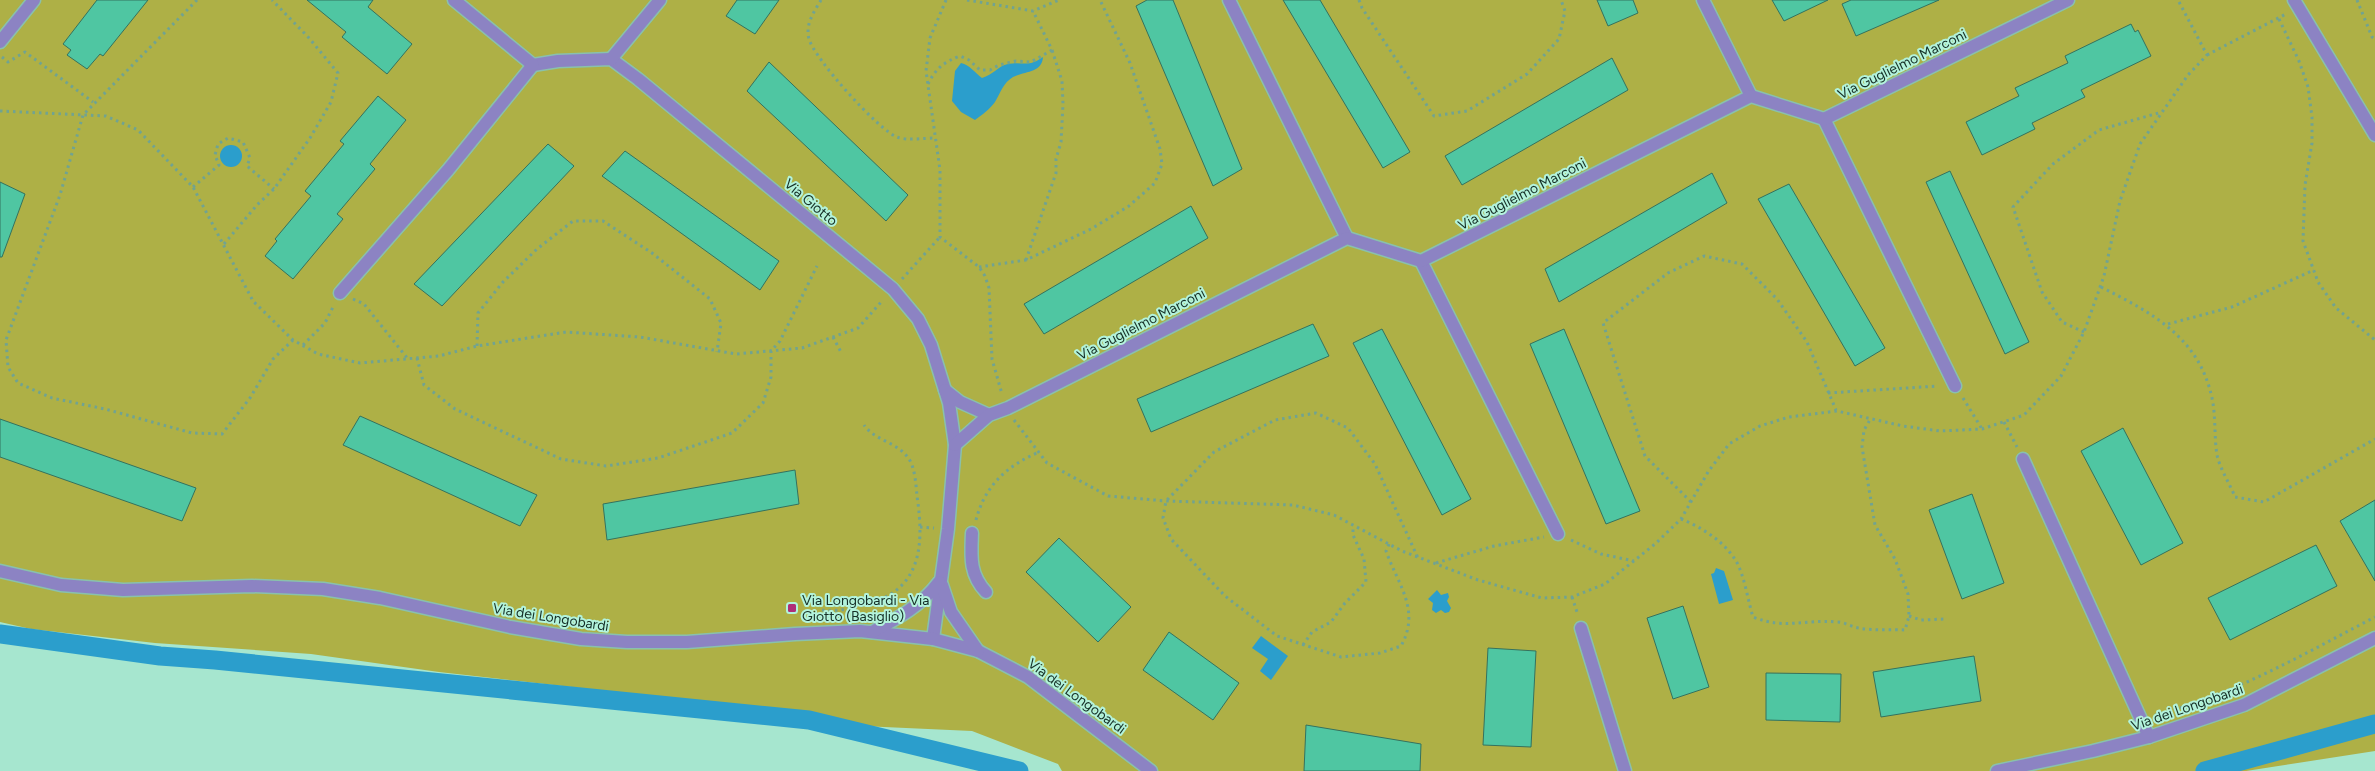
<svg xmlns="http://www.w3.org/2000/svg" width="2375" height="771" font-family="Figtree,sans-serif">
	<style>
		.green { fill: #aeb046 }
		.water { fill: #2b9ecc }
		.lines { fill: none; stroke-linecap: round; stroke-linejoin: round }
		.canal { stroke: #2b9ecc; stroke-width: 19 }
		.building { fill: #4fc6a2; stroke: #34725e }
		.minor-casing { stroke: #89c1ad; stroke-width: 15 }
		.path { stroke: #71a391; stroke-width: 3; stroke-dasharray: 2.5 4; stroke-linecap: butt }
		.minor { stroke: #8c83c3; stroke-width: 12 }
		.poi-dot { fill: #af2d78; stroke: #b3f3dc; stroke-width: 2 }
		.labels { text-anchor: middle; stroke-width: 4; stroke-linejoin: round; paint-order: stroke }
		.street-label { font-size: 14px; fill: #152f26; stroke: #b3f3dc }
		.poi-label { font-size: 14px; fill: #152f26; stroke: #b3f3dc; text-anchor: start }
	</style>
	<rect width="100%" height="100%" fill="#a6e6cf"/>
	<polygon class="green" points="0,0 2375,0 2375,751 2246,771 1062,771 1058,764 972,731 862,726 746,707 439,672 311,654 155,643 31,629 0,622"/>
	<g class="water">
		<path d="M1043,57C1042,73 1025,71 1013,77C1003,83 1001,92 995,102C990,109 982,115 975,120L961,112L952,101L955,71L961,63C970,65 975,73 982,78C993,75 998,66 1008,64C1023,61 1028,68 1043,57Z"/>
		<circle cx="231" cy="156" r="11"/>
		<polygon points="1716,568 1724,571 1733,600 1719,604 1711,574 1714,573"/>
		<polygon points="1437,590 1441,595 1448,593 1449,597 1447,601 1451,608 1449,612 1445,613 1441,610 1436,613 1432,610 1433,603 1428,599"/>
		<polygon points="1261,636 1288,656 1271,680 1260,671 1268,659 1252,648"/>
	</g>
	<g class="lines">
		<g class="canal">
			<polyline points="0,634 160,656 215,660 809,720 1019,771"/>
			<polyline points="2205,771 2375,724"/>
		</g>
	</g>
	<g class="building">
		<polygon points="97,0 148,0 103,56 100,54 87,69 67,55 71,50 63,44"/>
		<polygon points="307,0 373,0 368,7 412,44 387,74 342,37 346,32"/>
		<polygon points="737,0 779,0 755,34 726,16"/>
		<polygon points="1147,0 1173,0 1242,169 1213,186 1136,6"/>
		<polygon points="1283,0 1320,0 1410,152 1383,168"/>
		<polygon points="1597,0 1633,0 1638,13 1608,26"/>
		<polygon points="1772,0 1828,0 1784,21"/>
		<polygon points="1851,0 1939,0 1856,36 1842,4"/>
		<polygon points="2131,24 2135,32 2138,30 2151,56 2081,90 2085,97 2032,123 2035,129 1982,155 1966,122 2019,96 2015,88 2068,63 2065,56"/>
		<polygon points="1612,58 1628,90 1462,185 1445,156"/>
		<polygon points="769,62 908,195 886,221 747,91"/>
		<polygon points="378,96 406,120 370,164 375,169 337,214 343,219 293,279 265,256 277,241 275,239 311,196 305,191 344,144 340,141"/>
		<polygon points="548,144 574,166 442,306 414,284"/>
		<polygon points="625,151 779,261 760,290 602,176"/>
		<polygon points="1950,171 2029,342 2005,354 1926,182"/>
		<polygon points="1712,173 1727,203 1559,302 1545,269"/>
		<polygon points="0,182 25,194 2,257 0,257"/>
		<polygon points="1789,184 1885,348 1855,366 1758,199"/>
		<polygon points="1191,206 1208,238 1044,334 1024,304"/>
		<polygon points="1313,324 1329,356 1151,432 1137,399"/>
		<polygon points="1382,329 1471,499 1442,515 1353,343"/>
		<polygon points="1564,329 1640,511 1606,524 1530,344"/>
		<polygon points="360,416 537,495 520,526 343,445"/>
		<polygon points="0,419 196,488 182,521 0,457"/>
		<polygon points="2123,428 2183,543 2141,565 2081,451"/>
		<polygon points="795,470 799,504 607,540 603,504"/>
		<polygon points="1972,494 2004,583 1962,599 1929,510"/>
		<polygon points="2375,500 2375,581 2340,521"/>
		<polygon points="1059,538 1131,607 1098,642 1026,572"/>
		<polygon points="2316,545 2337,586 2230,640 2208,598"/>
		<polygon points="1683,606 1709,687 1673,699 1647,618"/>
		<polygon points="1169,632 1239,683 1213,720 1143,670"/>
		<polygon points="1488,648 1536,651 1531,747 1483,745"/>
		<polygon points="1974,656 1981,701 1881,717 1873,672"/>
		<polygon points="1766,673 1841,674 1840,722 1766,720"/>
		<polygon points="1306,725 1421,744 1420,771 1304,771"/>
	</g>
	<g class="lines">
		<g class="minor-casing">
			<g id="minor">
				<polyline points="454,0 533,65 558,61 611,59 638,79 893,289 918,319 931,345 949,403 955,445 948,529 933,639"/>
				<polyline points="1229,0 1347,238"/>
				<polyline points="1703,0 1751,96"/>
				<polyline points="2294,0 2375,135"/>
				<polyline points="0,42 34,0"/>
				<polyline points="611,59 660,0"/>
				<polyline points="1824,119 1955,386"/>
				<polyline points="1421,261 1558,534"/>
				<polyline points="340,293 448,170 533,65"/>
				<polyline points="945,390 960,402 989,415"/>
				<polyline points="955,445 989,415 1008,408 1347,238 1421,261 1751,96 1824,119 2068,0"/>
				<polyline points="2023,459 2149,737"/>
				<path d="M972,533C971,556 969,574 986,592"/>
				<polyline points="0,571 61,585 123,590 252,586 323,589 380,598 510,627 581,639 627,642 687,642 795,634 860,631 933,639 978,651 1028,677 1151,771"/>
				<polyline points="942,585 951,612 978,651"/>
				<polyline points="1581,628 1625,771"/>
				<path d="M872,632C898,618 921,606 939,582"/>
				<polyline points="1997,771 2093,751 2149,737 2244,705 2375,638"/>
			</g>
		</g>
		<g class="path">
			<polyline points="197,0 83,115 60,195 6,340 8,367 18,383 52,398 105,409 192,433 222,434 250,398 273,359 293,340"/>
			<path d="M821,0C814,12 805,24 809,39C814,58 878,130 897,137C907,141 924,138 935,138"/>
			<polyline points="946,0 930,38 926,71 940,170 940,237 979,267 985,276 989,288 992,359 1002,394"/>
			<polyline points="967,0 1033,11 1059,0"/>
			<polyline points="1359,0 1362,8 1434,116 1467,111 1527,74 1559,39 1565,11 1561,0"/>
			<polyline points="2357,0 2372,37 2375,39"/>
			<polyline points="2279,19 2299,61 2308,87 2312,117 2312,143 2305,185 2303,241 2318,282 2336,308 2375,340"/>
			<polyline points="2207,55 2286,14"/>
			<polyline points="2,57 8,62 25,52 93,102"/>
			<path d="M928,84C936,68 944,62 960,56L969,60L980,70H990L999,65L1016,61L1031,62L1052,50L1033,11"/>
			<polyline points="0,111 106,116 138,130 193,187 253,301 293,340 318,354 360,363 439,356 477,346 566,332 640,337 736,354 802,348 858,328 883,300"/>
			<polyline points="193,187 219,165 215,155 218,144 228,138 243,142 250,158 247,166 274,189"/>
			<polyline points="224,244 257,205 274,189 310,138 331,102 338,73 309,38 272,0"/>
			<polyline points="1026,260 1056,173 1056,159 1061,142 1063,104 1062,81 1052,50"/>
			<polyline points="979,267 1026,260 1091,229 1129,206 1155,183 1162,164 1160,149 1130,63 1100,0"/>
			<polyline points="902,279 940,237"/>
			<path d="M2101,287C2152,313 2199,337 2212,398C2216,416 2214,437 2217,455C2220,469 2230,484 2235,497L2264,502L2375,439"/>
			<polyline points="353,299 364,304 408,359"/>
			<polyline points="2168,324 2232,307 2314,270"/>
			<polyline points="2084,332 2062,322 2042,292 2013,207 2053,164 2099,130 2162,112"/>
			<polyline points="833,337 842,354"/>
			<polyline points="303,345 325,323 333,307"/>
			<polyline points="477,346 478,313 503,282 537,249 573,221 603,221 652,253 710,299 721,323 717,352"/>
			<polyline points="417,358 424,385 455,409 561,459 606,466 658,458 732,433 763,403 771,377 771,351 780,341 817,266"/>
			<polyline points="1828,393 1938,386"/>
			<polyline points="1963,398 1982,429"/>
			<polyline points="1014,420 1047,463 1108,496 1166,501 1293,505 1334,515 1402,551 1478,580 1542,598 1572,597 1605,584 1655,544 1681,519 1708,472 1729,444 1760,426 1789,417 1837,411 1903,426 1940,431 1982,429 2024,415 2061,376 2084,332 2104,276 2120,201 2140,144 2188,75 2207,55 2178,0"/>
			<polyline points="2004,422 2017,447"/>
			<polyline points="1691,502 1645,456 1603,323 1668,273 1704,256 1742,264 1777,299 1807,342 1836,410"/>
			<path d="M1681,519C1701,527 1724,541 1736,561C1744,574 1748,601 1753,617C1785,630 1804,619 1837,622C1845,622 1851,627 1859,628C1873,631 1891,629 1905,630L1909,616L1908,594L1895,559L1875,525L1862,447L1864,430L1871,418"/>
			<path d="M976,520C985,485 1007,466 1039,452"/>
			<polyline points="920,527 934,528"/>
			<polyline points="1571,540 1601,554 1634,561"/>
			<path d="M1389,544L1386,551C1398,585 1421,610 1401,646L1380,653L1341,657L1277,636L1225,596L1171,539L1163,518L1166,501L1214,452L1275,420L1316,413L1348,428L1375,464L1418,558"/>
			<polyline points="1436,563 1494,546 1544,537"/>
			<polyline points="1572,597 1578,615"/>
			<path d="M822,610C835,612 847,609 860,606C920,593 925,550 917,496C916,485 915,468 909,459C898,442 875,441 864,425"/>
			<polyline points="1909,616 1921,620 1946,619"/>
			<polyline points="1303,645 1312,632 1331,622 1345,603 1366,582 1364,559 1353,535 1353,526"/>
			<path d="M2155,715C2233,695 2304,654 2375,617"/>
		</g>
		<use href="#minor" class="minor"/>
	</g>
	<rect class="poi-dot" x="787" y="603" width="10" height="10" rx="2.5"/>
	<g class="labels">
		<g class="street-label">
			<text transform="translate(1902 64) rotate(-26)" y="5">Via Guglielmo Marconi</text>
			<text transform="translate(1522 194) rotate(-27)" y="5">Via Guglielmo Marconi</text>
			<text transform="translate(811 202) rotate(40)" y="5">Via Giotto</text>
			<text transform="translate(1141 324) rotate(-27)" y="5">Via Guglielmo Marconi</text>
			<text transform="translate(551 617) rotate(9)" y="5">Via dei Longobardi</text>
			<text transform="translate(1077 696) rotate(36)" y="5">Via dei Longobardi</text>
			<text transform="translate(2187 707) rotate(-19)" y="5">Via dei Longobardi</text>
		</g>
		<g class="poi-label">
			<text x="802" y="605">Via Longobardi - Via<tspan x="802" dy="16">Giotto (Basiglio)</tspan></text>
		</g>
	</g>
</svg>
